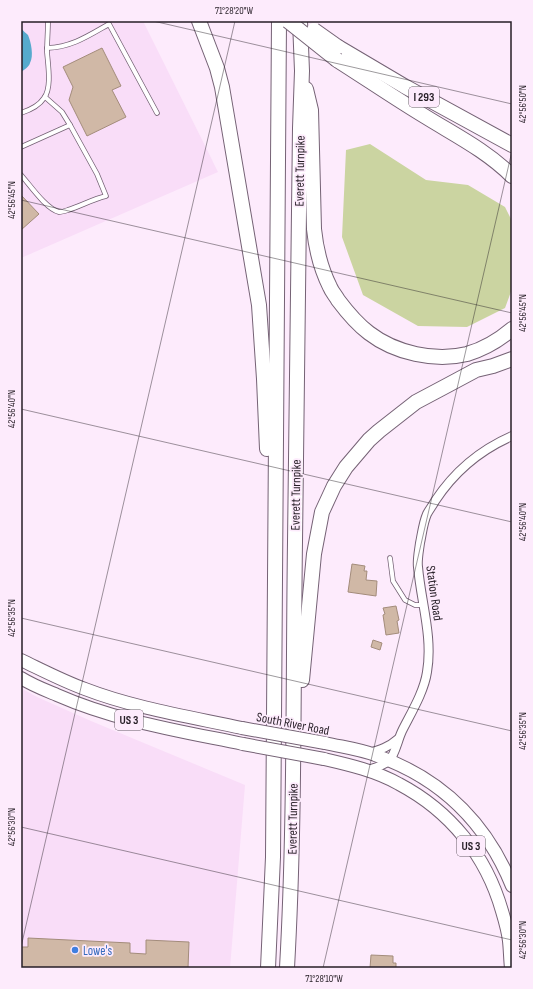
<svg xmlns="http://www.w3.org/2000/svg" width="533" height="989" font-family="'Sofia Sans Condensed',sans-serif">
	<style>
		.built { fill: #f9ddf8 }
		.green { fill: #cbd4a1 }
		.water { fill: #56aacd }
		.building { fill: #d0b8a6; stroke: #a38c7b }
		.lines { fill: none; stroke-linecap: round; stroke-linejoin: round }
		.lane-casing { stroke: #756275; stroke-width: 5.5 }
		.street-casing { stroke: #756275; stroke-width: 10 }
		.primary-casing { stroke: #756275; stroke-width: 14 }
		.highway-casing { stroke: #756275; stroke-width: 16 }
		.lane { stroke: #fff; stroke-width: 4 }
		.street { stroke: #fff; stroke-width: 8 }
		.primary { stroke: #fff; stroke-width: 12 }
		.highway { stroke: #fff; stroke-width: 14 }
		.primary-bridge-casing { stroke: #756275; stroke-width: 14; stroke-linecap: butt }
		.highway-bridge-casing { stroke: #756275; stroke-width: 16; stroke-linecap: butt }
		.primary-bridge { stroke: #fff; stroke-width: 12 }
		.highway-bridge { stroke: #fff; stroke-width: 14 }
		.ticks { fill: none; stroke: #261e26; stroke-width: 1; stroke-opacity: 0.45 }
		.shop-dot { fill: #3f7fe0; stroke: #fdebfc; stroke-width: 1.5 }
		.labels { text-anchor: middle; stroke-width: 3.5; stroke-linejoin: round; paint-order: stroke }
		.shield { fill: #fdebfc; stroke: #665c66; stroke-width: 1 }
		.shield-label { font-size: 12px; font-weight: bold; fill: #261e26 }
		.street-label { font-size: 13px; fill: #261e26; stroke: #fdebfc }
		.shop-label { font-size: 13px; fill: #366cbe; stroke: #fdebfc; text-anchor: start }
		.neatline { fill: none; stroke: #261e26; stroke-width: 1.5 }
		.ticks-label { font-size: 10px; text-anchor: middle; fill: #261e26 }
	</style>
	<rect width="100%" height="100%" fill="#fdebfc"/>
	<g class="built">
		<polygon points="21,21 143,21 218,172 21,258"/>
		<polygon points="21,688 37,697 91,721 245,785 230,968 21,968"/>
	</g>
	<polygon class="green" points="370,144 426,180 468,185 505,207 512,221 512,289 505,308 467,327 418,326 363,295 342,237 346,150"/>
	<path class="water" d="M21,21H24L22,23L21,28C23,31 26,33 28,35C31,42 34,56 30,63C29,67 24,70 21,72Z"/>
	<g class="building">
		<polygon points="102,48 121,86 112,90 126,117 87,136 69,100 73,87 63,67"/>
		<polygon points="21,195 39,214 21,230"/>
		<polygon points="352,564 365,566 364,571 367,571 366,580 377,581 376,596 348,592"/>
		<polygon points="396,606 399,620 397,621 399,633 386,635 383,615 385,614 383,608"/>
		<polygon points="373,640 382,643 380,650 371,647"/>
		<polygon points="28,938 130,943 130,953 146,954 146,940 189,942 188,968 21,968 21,947 28,947"/>
		<polygon points="371,955 393,956 393,963 396,963 396,968 370,968"/>
	</g>
	<g class="lines">
		<g class="lane-casing">
			<g id="lane">
				<path d="M47,48C72,47 88,36 109,24L157,113"/>
				<polyline points="45,97 62,112 70,125"/>
				<path d="M21,113C30,110 39,106 44,98C52,88 48,65 47,52C47,42 48,31 48,21"/>
				<path d="M21,147L70,125L97,174L106,196C93,199 81,206 68,210C65,211 62,212 59,212C46,209 30,185 21,175"/>
				<polyline points="390,558 393,581 405,600 415,605 424,605"/>
			</g>
		</g>
		<g class="street-casing">
			<g id="street">
				<path d="M368,753C380,750 389,747 398,739"/>
				<path d="M367,770C374,768 383,766 389,761C395,755 398,739 402,731C411,713 424,692 427,672C433,637 421,602 418,567C417,560 419,551 420,543C422,534 423,523 427,514C429,510 433,505 435,501C454,472 480,450 512,436"/>
			</g>
		</g>
		<g class="primary-casing">
			<g id="primary">
				<path d="M21,660C42,670 63,681 85,689C134,708 191,717 242,728"/>
				<path d="M21,678C32,685 45,690 57,695C116,721 180,731 243,744"/>
				<path d="M325,743C342,747 359,749 375,755C441,778 486,822 512,886"/>
				<path d="M324,759C350,765 376,771 399,784C450,811 486,855 502,911C505,921 508,931 509,941C510,950 510,959 511,968"/>
			</g>
		</g>
		<g class="highway-casing">
			<g id="highway">
				<polyline points="199,21 217,68 222,87 259,305 264,379 267,449"/>
				<polyline points="338,47 404,86 512,145"/>
				<path d="M337,60C367,79 396,99 426,117C455,135 487,151 512,176"/>
				<path d="M306,89L311,110L314,229C316,249 321,269 330,287C332,292 336,296 338,300C347,312 357,324 369,333C395,353 435,362 467,354C484,349 499,340 512,329"/>
				<polyline points="302,680 314,554 322,512 334,486 346,467 369,440 379,431 416,402 448,385 476,370 493,366 512,359"/>
				<polyline points="268,968 273,857 279,21"/>
				<path d="M287,968C295,826 293,684 295,542C296,404 298,266 300,128L302,71L300,21"/>
			</g>
		</g>
		<use href="#lane" class="lane"/>
		<use href="#street" class="street"/>
		<use href="#primary" class="primary"/>
		<use href="#highway" class="highway"/>
		<g class="primary-bridge-casing">
			<g id="primary-bridge">
				<polyline points="242,728 325,743"/>
				<polyline points="243,744 324,759"/>
			</g>
		</g>
		<g class="highway-bridge-casing">
			<g id="highway-bridge">
				<polyline points="288,21 337,60"/>
				<polyline points="314,30 338,47"/>
			</g>
		</g>
		<use href="#primary-bridge" class="primary-bridge"/>
		<use href="#highway-bridge" class="highway-bridge"/>
	</g>
	<path class="ticks" d="M153,21L512,104M21,200L512,313M21,409L512,522M21,618L512,731M21,827L512,940M21,947L235,21M323,968L512,151"/>
	<circle class="shop-dot" cx="75" cy="950" r="4"/>
	<g class="labels">
		<g class="shield">
			<rect x="409" y="87" width="30" height="20" rx="3"/>
			<rect x="115" y="710" width="28" height="20" rx="3"/>
			<rect x="457" y="836" width="28" height="20" rx="3"/>
		</g>
		<g class="shield-label">
			<text x="424" y="101">I 293</text>
			<text x="129" y="724">US 3</text>
			<text x="471" y="850">US 3</text>
		</g>
		<g class="street-label">
			<text transform="translate(299 171) rotate(-89)" y="5">Everett Turnpike</text>
			<text transform="translate(295 495) rotate(-89)" y="5">Everett Turnpike</text>
			<text transform="translate(435 593) rotate(82)" y="5">Station Road</text>
			<text transform="translate(293 723) rotate(11)" y="5">South River Road</text>
			<text transform="translate(292 819) rotate(-89)" y="5">Everett Turnpike</text>
		</g>
		<g class="shop-label">
			<text x="83" y="955">Lowe's</text>
		</g>
	</g>
	<rect width="533" height="989" fill="none" stroke="#fdebfc" stroke-width="44"/>
	<rect x="22" y="22" width="489" height="945" class="neatline"/>
	<g class="ticks-label">
		<text x="234" y="14">71°28'20"W</text>
		<text transform="translate(522 104) rotate(-90)" y="4">42°56'50"N</text>
		<text transform="translate(11 200) rotate(-90)" y="4">42°56'45"N</text>
		<text transform="translate(522 313) rotate(-90)" y="4">42°56'45"N</text>
		<text transform="translate(11 409) rotate(-90)" y="4">42°56'40"N</text>
		<text transform="translate(522 522) rotate(-90)" y="4">42°56'40"N</text>
		<text transform="translate(11 618) rotate(-90)" y="4">42°56'35"N</text>
		<text transform="translate(522 731) rotate(-90)" y="4">42°56'35"N</text>
		<text transform="translate(11 827) rotate(-90)" y="4">42°56'30"N</text>
		<text transform="translate(522 940) rotate(-90)" y="4">42°56'30"N</text>
		<text x="324" y="982">71°28'10"W</text>
	</g>
</svg>
